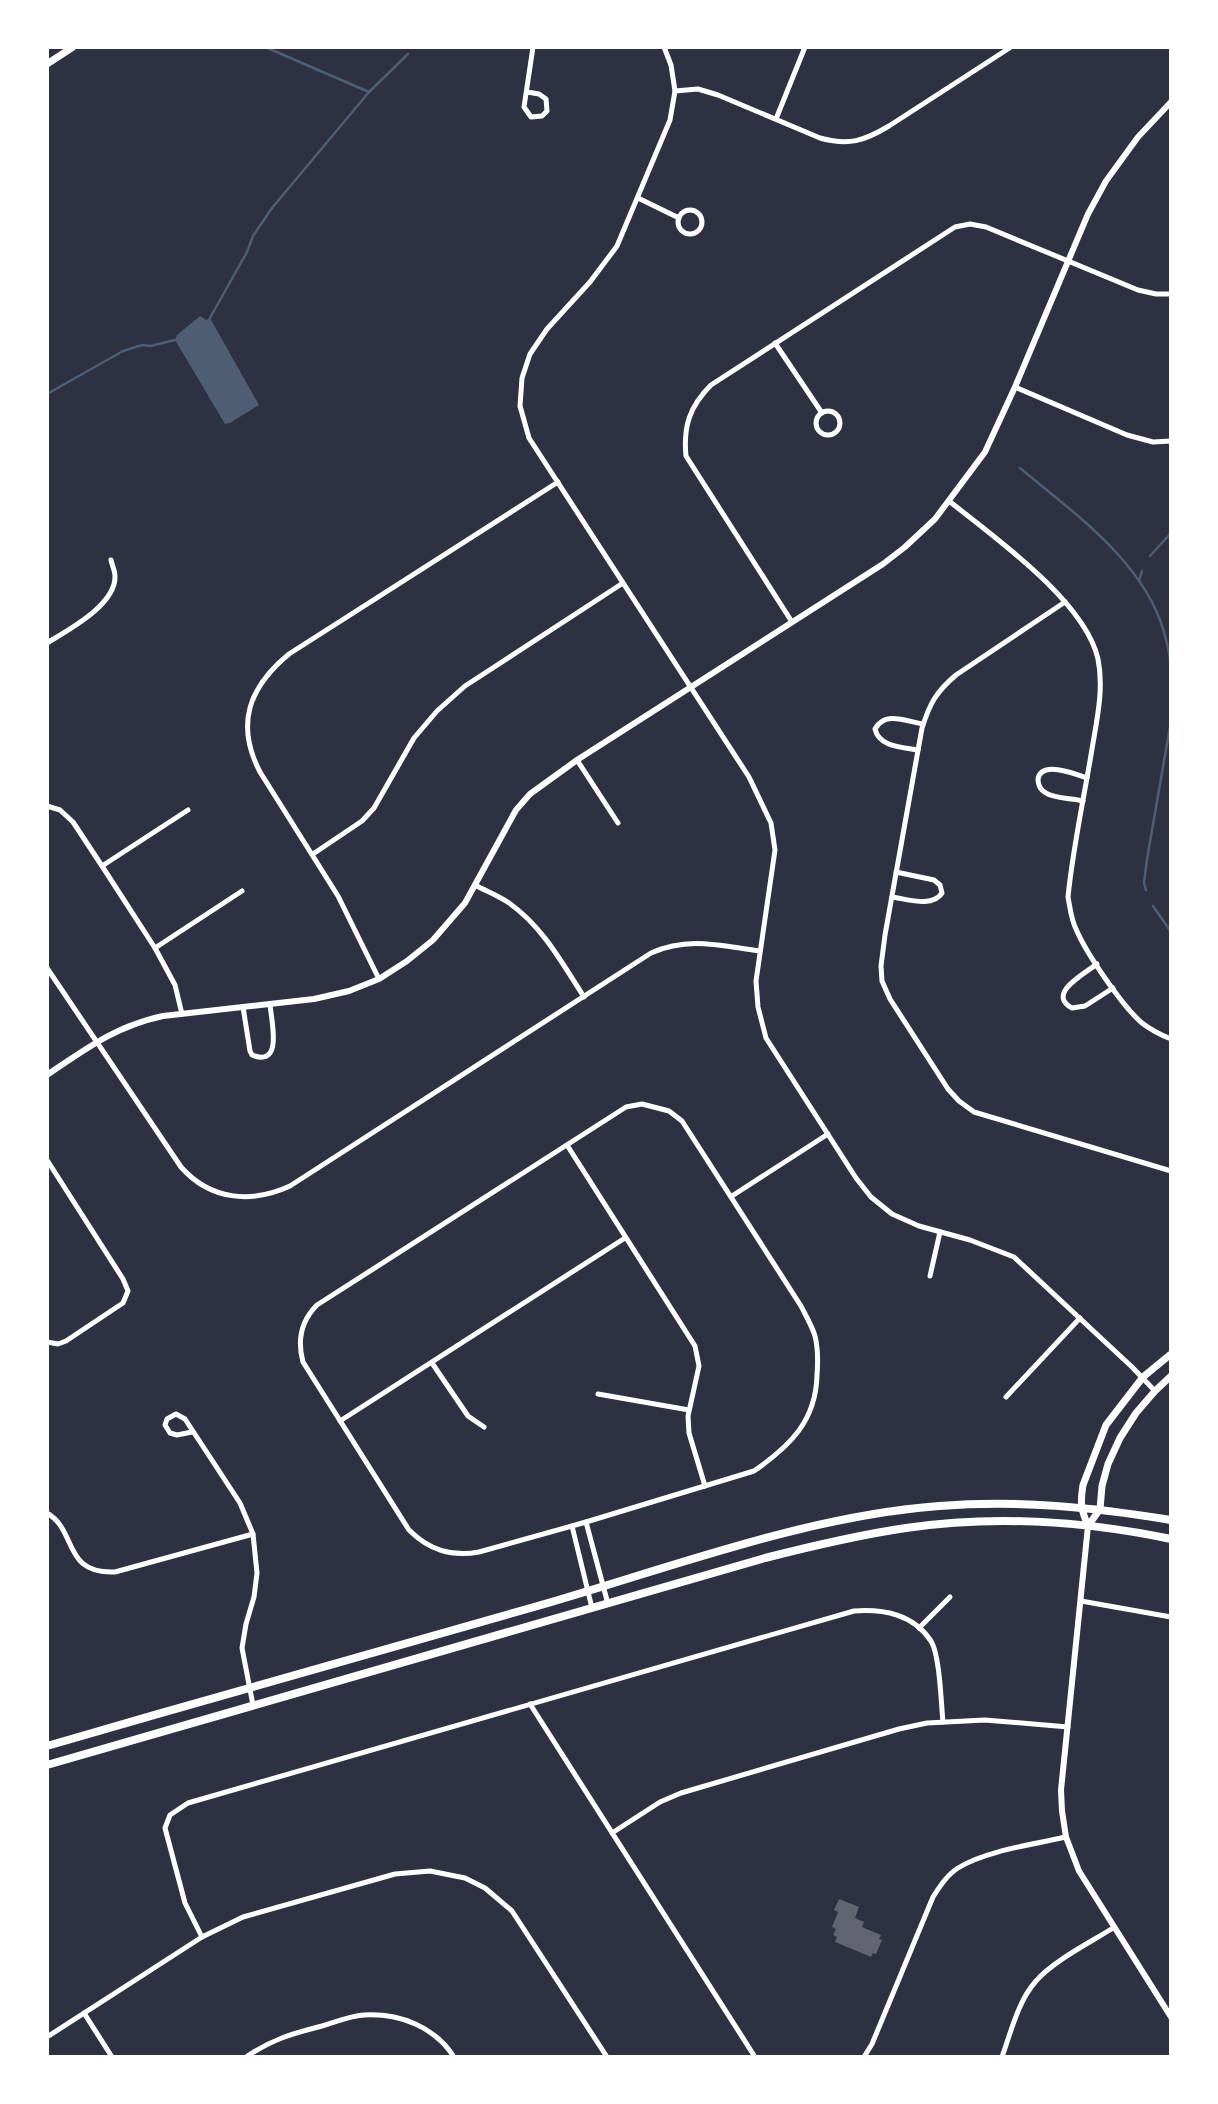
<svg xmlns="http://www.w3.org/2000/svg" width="1218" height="2104" font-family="'Open Sans',sans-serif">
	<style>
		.water { fill: #4f5d75 }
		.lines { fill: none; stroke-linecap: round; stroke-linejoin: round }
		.stream { stroke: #4f5d75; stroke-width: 2.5 }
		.building { fill: #626471 }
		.minor { stroke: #fff; stroke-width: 5 }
		.tertiary { stroke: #fff; stroke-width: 6 }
		.secondary { stroke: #fff; stroke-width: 7 }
		.primary { stroke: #fff; stroke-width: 8 }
	</style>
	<rect width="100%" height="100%" fill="#2d3142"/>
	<polygon class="water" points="200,316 206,320 210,318 259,405 230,423 225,424 175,340 177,335"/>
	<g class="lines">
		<g class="stream">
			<polyline points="265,47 369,92"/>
			<polyline points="210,318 247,252 253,236 272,208 369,92 408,54"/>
			<polyline points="47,394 123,351 142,345 150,346 175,340"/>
			<path d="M1020,468C1074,513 1144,562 1164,632C1167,642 1169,653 1171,663"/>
			<polyline points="1150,556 1171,533"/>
			<polyline points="1139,581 1142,571"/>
			<polyline points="1146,890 1144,883 1147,859 1171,721"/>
			<polyline points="1153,906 1171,932"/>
		</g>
	</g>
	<polygon class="building" points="839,1899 859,1907 855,1918 864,1922 862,1927 881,1935 879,1939 882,1940 876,1954 873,1953 871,1957 835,1942 837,1937 833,1935 836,1929 832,1927 838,1912 834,1910"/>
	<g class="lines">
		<g class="minor">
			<polyline points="664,47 671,65 675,91 670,120 617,246 590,282 547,329 530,354 522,378 520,406 529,438 749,777 771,823 775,850 756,981 758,1007 766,1038 856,1178 871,1197 892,1214 919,1226 970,1240 1014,1257 1132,1367 1155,1391"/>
			<path d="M675,91L698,89L718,95L820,138C849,146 864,141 889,126L1011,47"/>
			<polyline points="527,92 539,94 546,99 547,111 542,116 531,117 524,107 533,47"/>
			<polyline points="776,119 805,47"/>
			<polyline points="638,198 679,218"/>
			<circle cx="690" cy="222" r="12"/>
			<polyline points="775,343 822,413"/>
			<polyline points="1015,387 1127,435 1153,442 1171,441"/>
			<circle cx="828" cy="423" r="12"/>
			<path d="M949,501C994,537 1085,601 1098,659C1104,689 1097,719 1092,749C1084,798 1073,847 1068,897C1070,907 1071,919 1076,929C1086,953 1123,1007 1142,1023C1151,1030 1161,1035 1171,1039"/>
			<path d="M1065,602L956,675C936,692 930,703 922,728L885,935L881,966L882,981L890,999L948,1089L959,1101L974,1112L1171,1171"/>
			<path d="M792,622L686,456C683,426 690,406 711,385L955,227L970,224L986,227L1138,290L1156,294H1171"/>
			<path d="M47,643C68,630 116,605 115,576C115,571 112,565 111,560"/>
			<path d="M918,750C902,747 879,747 875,729C885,711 905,721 923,724"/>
			<polyline points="577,760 618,823"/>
			<path d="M1083,801C1072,798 1055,799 1046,793C1040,790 1038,785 1038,779C1041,760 1076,774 1087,778"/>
			<polyline points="47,806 60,810 73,822 102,866 155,948 175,985 182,1014"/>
			<polyline points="313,854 362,821 374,808 414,738 437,711 465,686 623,583"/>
			<polyline points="102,866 188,810"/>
			<path d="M475,885C486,891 499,896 509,903C543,927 562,963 584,997"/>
			<path d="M892,897C908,899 932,908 942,893L940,885L934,880L896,872"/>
			<polyline points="155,948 242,891"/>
			<path d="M1097,964C1084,974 1046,994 1072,1008L1085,1006L1113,988"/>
			<path d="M47,968L181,1167C210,1200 251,1204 290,1186L651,953C689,936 721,946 760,951"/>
			<path d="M379,979L338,896L260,772C235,724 249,687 289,654L558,482"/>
			<path d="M243,1007L250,1051L252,1055C284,1068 271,1020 270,1004"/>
			<path d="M642,1104L669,1111L682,1121L801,1306C806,1316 812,1326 815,1336C818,1348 818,1362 817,1375C816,1421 790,1446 754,1471L586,1522L479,1552C451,1557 429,1550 409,1530L303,1362C297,1340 301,1321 317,1305L626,1107Z"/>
			<polyline points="567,1145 695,1346 699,1366 688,1416 689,1433 705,1486"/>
			<polyline points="47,1160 123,1279 128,1291 123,1303 66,1341 58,1344 47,1342"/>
			<polyline points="732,1196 828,1134"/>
			<polyline points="930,1276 940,1232"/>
			<polyline points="432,1363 468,1416 484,1427"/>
			<polyline points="598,1394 689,1410"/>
			<polyline points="1006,1397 1080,1318"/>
			<polyline points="340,1421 625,1238"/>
			<polyline points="192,1432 177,1435 170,1433 165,1425 167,1419 176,1414 185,1419 240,1503 253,1534 257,1573 254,1597 246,1624 242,1648 253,1705"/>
			<path d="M47,1513C78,1531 62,1574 115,1572L253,1534"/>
			<polyline points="586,1522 608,1604"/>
			<polyline points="572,1526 592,1608"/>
			<polyline points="1081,1601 1171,1617"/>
			<polyline points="919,1628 950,1597"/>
			<polyline points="530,1704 755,2057"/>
			<polyline points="612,1833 660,1802 681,1793 899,1729 927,1723 985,1720 1068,1727"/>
			<path d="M202,1937L185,1903L165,1828L170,1815L188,1803L854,1611C884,1609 913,1614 931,1641C940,1656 941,1703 943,1722"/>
			<polyline points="84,2013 112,2057"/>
			<polyline points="47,2037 202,1937 243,1917 395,1874 430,1871 465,1878 485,1888 512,1911 607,2057"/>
			<path d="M246,2057C273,2039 291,2034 322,2026C335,2022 350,2016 364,2015C400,2013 435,2027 454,2057"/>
			<path d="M864,2057L872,2044L933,1897C940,1886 947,1875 958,1868C985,1851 1035,1844 1066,1837"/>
			<path d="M1002,2057C1011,2032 1018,2001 1036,1981C1053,1961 1091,1942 1113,1928"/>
		</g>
		<g class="tertiary">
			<path d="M47,1075C87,1048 116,1026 163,1016L314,999L349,991L379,979L407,961L433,940L465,903L516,810L530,794L577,760L883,564L905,547L935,519L985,452L1015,387L1088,214L1106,181L1138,137L1171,102"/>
			<polyline points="1088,1526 1061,1790 1062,1811 1066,1837 1079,1871 1171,2017"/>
		</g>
		<g class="secondary">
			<polyline points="47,64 73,47"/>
			<path d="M1088,1526C1081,1509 1080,1504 1083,1485L1106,1425L1143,1377L1171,1354"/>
			<polyline points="1088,1526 1100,1509 1102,1486 1108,1464 1120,1438 1136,1413 1155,1391 1171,1376"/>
		</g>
		<g class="primary">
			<path d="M47,1746C209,1699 371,1653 534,1607C664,1570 804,1516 939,1506C1020,1500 1091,1507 1171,1520"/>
			<path d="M47,1765L765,1558C812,1546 858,1535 906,1528C994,1515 1084,1521 1171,1539"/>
		</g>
	</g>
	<rect width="1218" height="2104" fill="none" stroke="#ffffff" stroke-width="98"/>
</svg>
